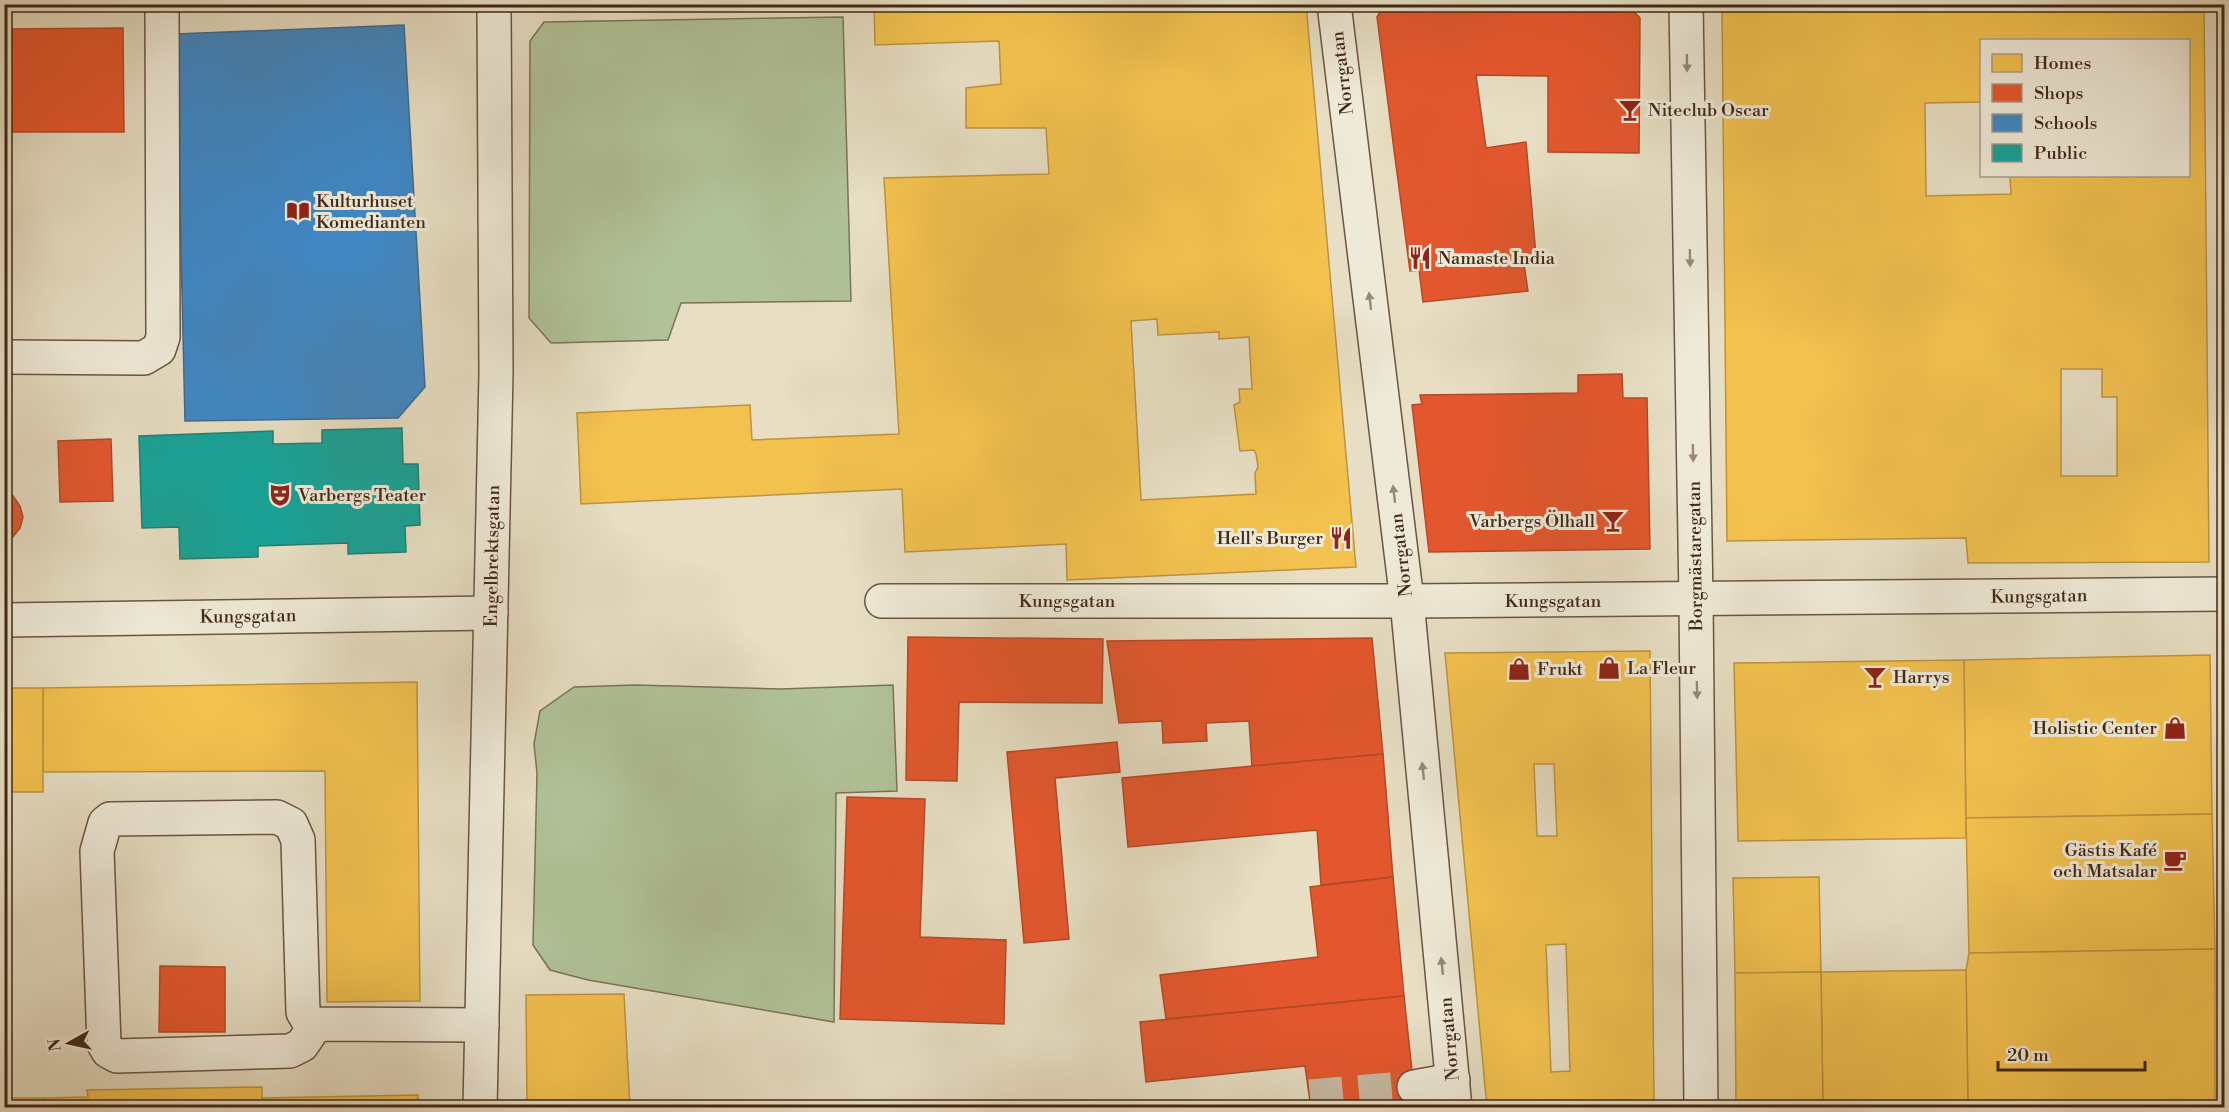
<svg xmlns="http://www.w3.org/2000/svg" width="2229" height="1112" font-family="'Libre Bodoni',serif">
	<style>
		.green { fill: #b1c298; stroke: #787458; stroke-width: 1.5 }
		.homes { fill: #f2c14e; stroke: #bd933e; stroke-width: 1.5; fill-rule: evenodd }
		.shops { fill: #e4572e; stroke: #b34927; stroke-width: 1.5 }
		.schools { fill: #3f88c5; stroke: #3f6b91; stroke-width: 1.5 }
		.public { fill: #17a398; stroke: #237e71; stroke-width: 1.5 }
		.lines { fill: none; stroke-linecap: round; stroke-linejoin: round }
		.minor-tunnel { stroke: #c6b9a1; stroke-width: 33; stroke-dasharray: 33 16; stroke-linecap: butt }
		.minor-casing { stroke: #6a5542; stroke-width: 36 }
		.minor { stroke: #efead8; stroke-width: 33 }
		.oneway { fill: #988878 }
		.labels { text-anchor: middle; stroke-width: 6; stroke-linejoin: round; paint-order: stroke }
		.street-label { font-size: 18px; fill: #402717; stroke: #efead8 }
		.poi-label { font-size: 18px; fill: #402717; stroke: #efead8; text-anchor: start }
	</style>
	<rect width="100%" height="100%" fill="#e7dec3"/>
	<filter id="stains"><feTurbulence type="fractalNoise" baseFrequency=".00333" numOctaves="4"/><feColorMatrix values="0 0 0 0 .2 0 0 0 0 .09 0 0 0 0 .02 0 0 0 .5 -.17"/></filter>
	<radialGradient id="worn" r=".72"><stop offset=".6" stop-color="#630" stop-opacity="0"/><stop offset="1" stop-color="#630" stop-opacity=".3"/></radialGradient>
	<g class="green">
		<polygon points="843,17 851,301 681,303 668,340 551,343 529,318 530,41 544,22"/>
		<polygon points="636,685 781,689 893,685 897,791 836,793 834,1022 588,980 550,970 533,945 537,773 534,744 540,711 574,687"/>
	</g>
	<g class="homes">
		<path d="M874,4H1306L1356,567L1067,580L1066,544L905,552L902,489L581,504L577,413L750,405L752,440L899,434L884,178L1049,174L1046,128H966V88L1001,84L999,41L875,45ZM1157,319L1158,335L1219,332V339L1249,337L1252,389H1239L1240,402L1234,405L1240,451L1254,450L1256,454L1258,467L1255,473L1256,494L1141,500L1131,321Z"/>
		<path d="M2204,4L2209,562L1968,563L1966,538L1727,541L1722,5ZM1982,40H2188V176H2010L2011,194L1926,196L1925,103L1982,102ZM2061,369H2102V397H2117V476H2061Z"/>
		<path d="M1650,651L1654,1108H1487L1445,653ZM1534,764H1554L1557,836H1537ZM1566,944L1570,1071L1551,1072L1546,945Z"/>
		<polygon points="2210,655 2212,814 1966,818 1964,660"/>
		<polygon points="1964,660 1966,838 1738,841 1734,663"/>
		<polygon points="417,682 420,1001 327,1002 325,771 43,772 43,688"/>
		<rect x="4" y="688" width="39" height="104"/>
		<polygon points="2212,814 2215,949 1969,953 1966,818"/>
		<polygon points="1819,877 1821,972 1735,973 1733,878"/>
		<polygon points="2215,949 2215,1108 1968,1108 1966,970 1969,953"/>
		<polygon points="1966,970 1968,1108 1823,1108 1821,972"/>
		<polygon points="1821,972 1823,1108 1736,1108 1735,973"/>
		<polygon points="624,994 630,1108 527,1108 526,995"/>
		<polygon points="262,1087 262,1098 418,1095 418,1108 44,1108 44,1098 88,1097 87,1090"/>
		<rect x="4" y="1098" width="40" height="10"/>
		<polygon points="1083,1100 1115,1103 1122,1108 1083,1108"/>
	</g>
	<g class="shops">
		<polygon points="1385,4 1627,4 1640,18 1639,153 1548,152 1548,76 1476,75 1486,148 1526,142 1536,255 1523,257 1528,291 1423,302 1419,270 1410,271 1394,150 1377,17"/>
		<polygon points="123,28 124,132 4,132 4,29"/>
		<polygon points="1622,374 1623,398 1647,398 1650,549 1429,552 1412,405 1422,404 1420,395 1578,393 1578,375"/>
		<polygon points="111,439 113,501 60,502 58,441"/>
		<polygon points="4,493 13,496 20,506 23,517 20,528 13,537 4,541"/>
		<polygon points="908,637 1103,639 1102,703 959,702 957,781 906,780"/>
		<polygon points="1372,638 1383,754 1252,766 1249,721 1206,723 1207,741 1163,743 1162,721 1119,723 1107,641"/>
		<polygon points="1117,742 1120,772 1055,778 1069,939 1024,943 1007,752"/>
		<polygon points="1383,754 1393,877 1321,885 1317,830 1128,847 1122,778"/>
		<polygon points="847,797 925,799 920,937 1006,940 1004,1024 840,1019"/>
		<polygon points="1393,877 1404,996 1166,1019 1160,975 1318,957 1310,887"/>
		<polygon points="160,966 225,967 225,1032 159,1032"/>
		<polygon points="1404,996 1416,1108 1311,1108 1305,1066 1146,1082 1140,1022"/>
	</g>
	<polygon class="schools" points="404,25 425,387 398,418 185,421 176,34"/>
	<polygon class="public" points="402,428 403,464 418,464 420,525 405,526 406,552 348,554 348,543 258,546 258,557 180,559 179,527 142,528 139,436 273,431 273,444 322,443 322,430"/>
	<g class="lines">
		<polyline class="minor-tunnel" points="1310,1096 1414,1087"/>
		<g class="minor-casing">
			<g id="minor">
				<polyline points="1334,4 1407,601 1455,1108"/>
				<polyline points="1686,4 1696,600 1701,1108"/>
				<polyline points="4,357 144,358 159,349 163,337 162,4"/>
				<polyline points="882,601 1407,601 2224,594"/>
				<polyline points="4,620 491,613"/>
				<polyline points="316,1024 302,1045 290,1051 117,1056 108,1051 104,1044 97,851 105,823 110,819 277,817 291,824 298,840 303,1012 309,1022 316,1024 482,1025"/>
				<polyline points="1414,1087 1453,1080"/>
				<polyline points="480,1108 496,373 494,4"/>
			</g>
		</g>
		<use href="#minor" class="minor"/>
	</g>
	<defs><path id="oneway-solid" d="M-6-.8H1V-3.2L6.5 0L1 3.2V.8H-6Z" transform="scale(1.5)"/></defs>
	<g class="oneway">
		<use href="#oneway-solid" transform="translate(1687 63) rotate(89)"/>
		<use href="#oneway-solid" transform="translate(1690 258) rotate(89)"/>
		<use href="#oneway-solid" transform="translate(1370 301) rotate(-97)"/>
		<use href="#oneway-solid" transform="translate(1693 453) rotate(89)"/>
		<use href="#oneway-solid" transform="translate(1394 494) rotate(-97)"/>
		<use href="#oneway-solid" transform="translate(1697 690) rotate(89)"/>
		<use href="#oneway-solid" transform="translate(1423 771) rotate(-96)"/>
		<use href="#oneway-solid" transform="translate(1442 966) rotate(-96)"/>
	</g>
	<defs>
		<g id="bar-bare" transform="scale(1.8)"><path d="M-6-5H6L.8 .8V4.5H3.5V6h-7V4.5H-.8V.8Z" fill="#8f2418" stroke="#efead8" stroke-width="2.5" paint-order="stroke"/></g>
		<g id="library-bare" transform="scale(1.8)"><path d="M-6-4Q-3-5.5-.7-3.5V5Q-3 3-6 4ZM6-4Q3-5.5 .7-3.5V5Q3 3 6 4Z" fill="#8f2418" stroke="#efead8" stroke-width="2.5" paint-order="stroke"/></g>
		<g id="restaurant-bare" transform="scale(1.8)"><path d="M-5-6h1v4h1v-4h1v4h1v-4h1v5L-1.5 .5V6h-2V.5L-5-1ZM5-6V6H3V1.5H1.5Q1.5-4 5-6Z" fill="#8f2418" stroke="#efead8" stroke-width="2.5" paint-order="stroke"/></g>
		<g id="theatre-bare" transform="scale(1.8)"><path d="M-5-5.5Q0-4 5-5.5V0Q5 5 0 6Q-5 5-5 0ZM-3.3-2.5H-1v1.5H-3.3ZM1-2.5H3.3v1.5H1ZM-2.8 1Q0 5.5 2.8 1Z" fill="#8f2418" stroke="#efead8" stroke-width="2.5" paint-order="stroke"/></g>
		<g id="shop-bare" transform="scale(1.8)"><path d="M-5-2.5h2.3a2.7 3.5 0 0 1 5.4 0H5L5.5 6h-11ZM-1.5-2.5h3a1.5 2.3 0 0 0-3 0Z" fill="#8f2418" stroke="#efead8" stroke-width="2.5" paint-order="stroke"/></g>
		<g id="cafe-bare" transform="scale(1.8)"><path d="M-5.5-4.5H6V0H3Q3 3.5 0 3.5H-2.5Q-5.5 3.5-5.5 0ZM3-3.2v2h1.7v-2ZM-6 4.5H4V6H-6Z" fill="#8f2418" stroke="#efead8" stroke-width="2.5" paint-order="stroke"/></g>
	</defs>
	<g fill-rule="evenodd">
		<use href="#bar-bare" x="1630" y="110"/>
		<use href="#library-bare" x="298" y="211"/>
		<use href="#restaurant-bare" x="1420" y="258"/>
		<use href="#theatre-bare" x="280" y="495"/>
		<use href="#bar-bare" x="1613" y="521"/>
		<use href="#restaurant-bare" x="1341" y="538"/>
		<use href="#shop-bare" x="1609" y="668"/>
		<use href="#shop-bare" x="1519" y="669"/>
		<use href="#bar-bare" x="1875" y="677"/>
		<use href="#shop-bare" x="2175" y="728"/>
		<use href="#cafe-bare" x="2175" y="860"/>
	</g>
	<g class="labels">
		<g class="street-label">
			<text transform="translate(1342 73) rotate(-97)" y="6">Norrgatan</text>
			<text transform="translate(1401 555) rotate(-97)" y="6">Norrgatan</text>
			<text transform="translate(492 556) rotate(-89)" y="6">Engelbrektsgatan</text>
			<text transform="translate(1695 556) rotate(-91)" y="6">Borgmästaregatan</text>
			<text transform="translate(2039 596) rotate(-1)" y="6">Kungsgatan</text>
			<text x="1067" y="607">Kungsgatan</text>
			<text x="1553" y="607">Kungsgatan</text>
			<text transform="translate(248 616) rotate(-1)" y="6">Kungsgatan</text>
			<text transform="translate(1449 1039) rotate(-95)" y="6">Norrgatan</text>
		</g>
		<g class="poi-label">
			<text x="1648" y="116">Niteclub Oscar</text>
			<text x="316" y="207">Kulturhuset<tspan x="316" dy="21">Komedianten</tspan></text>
			<text x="1438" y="264">Namaste India</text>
			<text x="298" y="501">Varbergs Teater</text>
			<text x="1595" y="527" text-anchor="end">Varbergs Ölhall</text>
			<text x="1323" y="544" text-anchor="end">Hell's Burger</text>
			<text x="1627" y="674">La Fleur</text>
			<text x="1537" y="675">Frukt</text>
			<text x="1893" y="683">Harrys</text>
			<text x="2157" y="734" text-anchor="end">Holistic Center</text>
			<text x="2157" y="856" text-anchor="end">Gästis Kafé<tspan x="2157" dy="21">och Matsalar</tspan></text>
		</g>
	</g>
	<rect width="2229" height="1112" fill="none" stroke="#e7dec3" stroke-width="24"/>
	<rect x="6" y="6" width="2217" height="1100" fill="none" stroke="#402717" stroke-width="3"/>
	<rect x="12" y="12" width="2205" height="1088" fill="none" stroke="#402717" stroke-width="1.5"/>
	<rect x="1980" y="39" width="210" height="138" fill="#efead8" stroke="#a99c8b" stroke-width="1.5"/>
	<rect x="1992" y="54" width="30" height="18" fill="#f2c14e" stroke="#a99c8b" stroke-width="1.5"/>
	<text x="2034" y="69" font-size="18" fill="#402717">Homes</text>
	<rect x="1992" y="84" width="30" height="18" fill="#e4572e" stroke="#a99c8b" stroke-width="1.5"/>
	<text x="2034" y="99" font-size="18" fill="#402717">Shops</text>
	<rect x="1992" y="114" width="30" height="18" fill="#3f88c5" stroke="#a99c8b" stroke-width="1.5"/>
	<text x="2034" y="129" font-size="18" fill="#402717">Schools</text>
	<rect x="1992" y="144" width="30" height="18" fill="#17a398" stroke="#a99c8b" stroke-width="1.5"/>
	<text x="2034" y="159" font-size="18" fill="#402717">Public</text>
	<g transform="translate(69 1043) rotate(262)" stroke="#efead8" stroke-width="4.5" paint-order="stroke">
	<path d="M0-4.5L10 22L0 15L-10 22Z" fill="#402717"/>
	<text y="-9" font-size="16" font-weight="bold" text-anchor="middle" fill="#402717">N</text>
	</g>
	<path d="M1998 1061v9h147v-9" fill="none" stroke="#402717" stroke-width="3"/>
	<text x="2007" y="1061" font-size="18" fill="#402717" stroke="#efead8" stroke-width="4.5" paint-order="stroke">20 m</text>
	<rect width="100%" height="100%" filter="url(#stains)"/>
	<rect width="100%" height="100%" fill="url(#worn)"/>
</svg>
